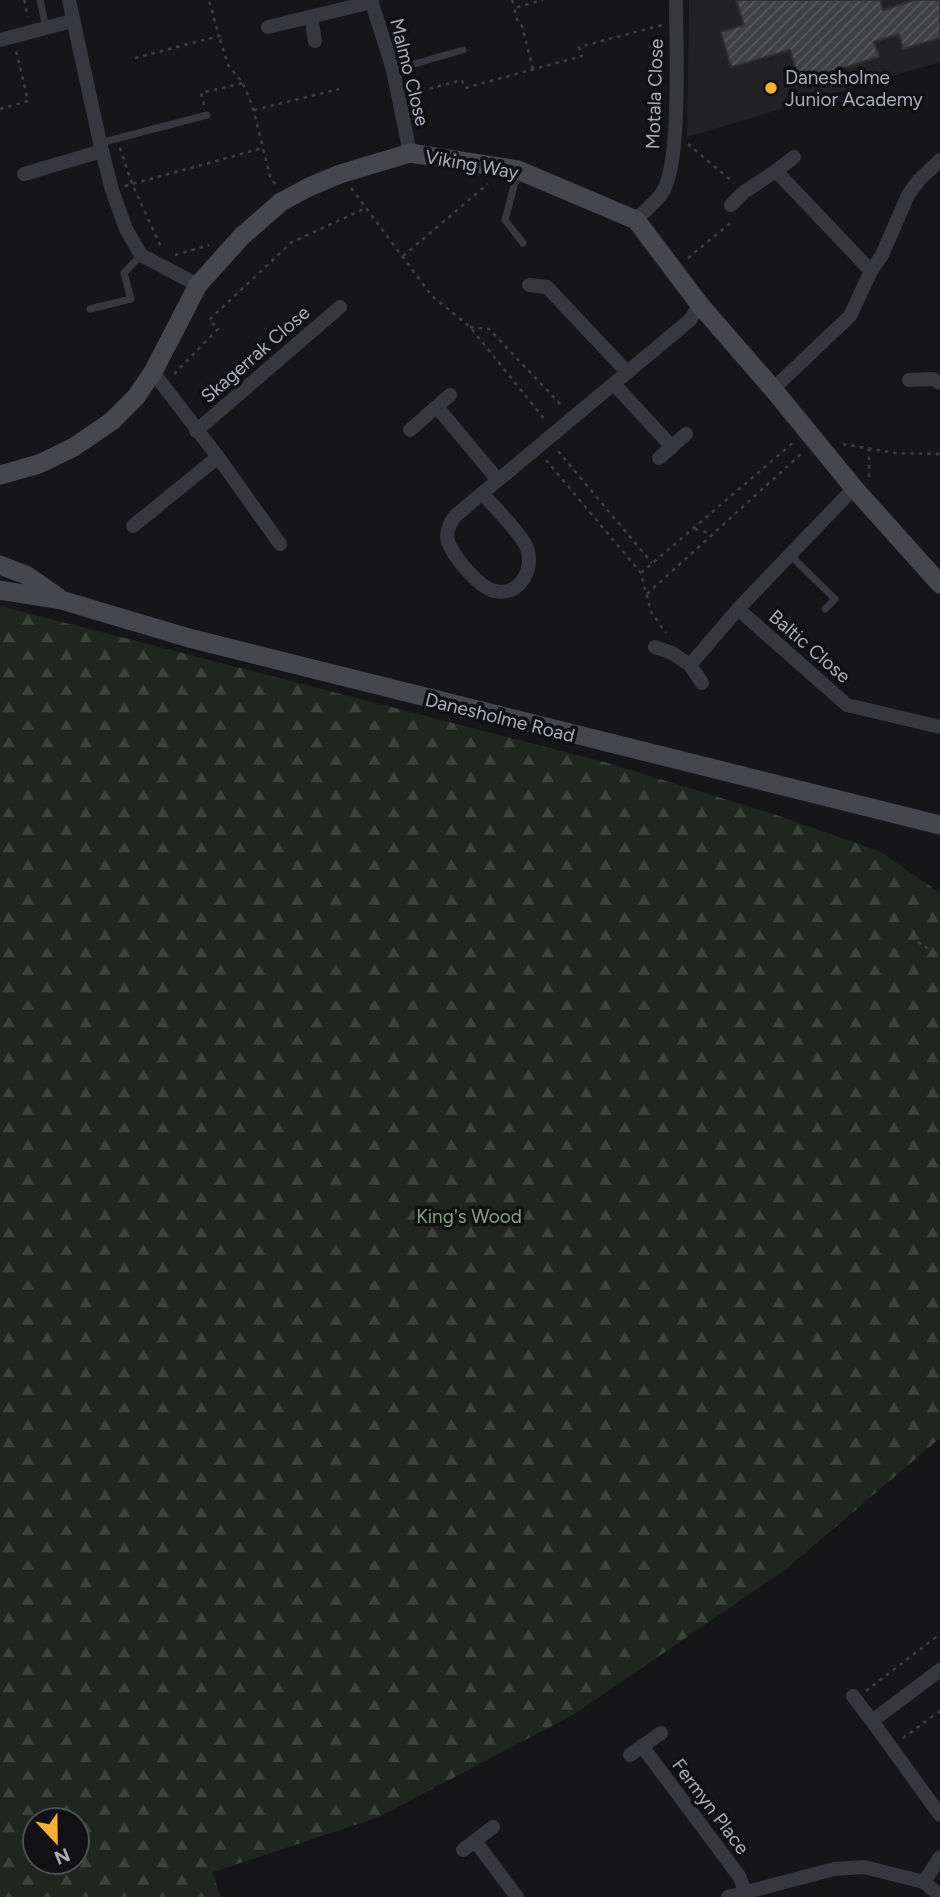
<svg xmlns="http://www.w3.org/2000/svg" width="940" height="1897" font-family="Figtree,sans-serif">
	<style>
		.built { fill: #222225 }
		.forest { fill: url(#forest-firs); fill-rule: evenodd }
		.building { fill: url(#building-hatch); stroke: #303034; stroke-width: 2 }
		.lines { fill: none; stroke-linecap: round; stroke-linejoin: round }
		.path { stroke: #3d3f44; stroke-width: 2.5; stroke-dasharray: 3.5 5; stroke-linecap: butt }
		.lane { stroke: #37383d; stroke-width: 7 }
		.street { stroke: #37383d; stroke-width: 14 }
		.secondary { stroke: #45474d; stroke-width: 19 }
		.poi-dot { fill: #f2b134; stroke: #111113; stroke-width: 2.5 }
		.labels { text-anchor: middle; stroke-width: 7; stroke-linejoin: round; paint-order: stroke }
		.street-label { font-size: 19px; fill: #a8adb8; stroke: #111113 }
		.poi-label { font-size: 19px; fill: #a8adb8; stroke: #111113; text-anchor: start }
		.park-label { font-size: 19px; fill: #7fa381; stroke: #111113 }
	</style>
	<defs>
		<pattern id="forest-firs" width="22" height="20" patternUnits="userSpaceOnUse" patternTransform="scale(1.75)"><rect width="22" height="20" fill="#1e261f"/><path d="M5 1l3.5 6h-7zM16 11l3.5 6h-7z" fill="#3c433d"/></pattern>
		<pattern id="building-hatch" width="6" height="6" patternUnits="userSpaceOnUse" patternTransform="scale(1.75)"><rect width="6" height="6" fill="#404145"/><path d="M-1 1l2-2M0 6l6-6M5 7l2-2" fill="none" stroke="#595a5e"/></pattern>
	</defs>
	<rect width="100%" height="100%" fill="#161618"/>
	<polygon class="built" points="689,0 940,0 940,62 687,137"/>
	<path class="forest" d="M0,606L608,763L776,815L881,852L940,893V1438L785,1570L576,1713L379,1817L213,1872L220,1897H0ZM35,1820H77V1862H35Z"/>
	<polygon class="building" points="736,0 880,0 883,10 915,0 940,0 940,38 903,49 899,34 874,42 879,57 799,81 790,50 731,67 721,32 744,25"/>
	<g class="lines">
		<g class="path">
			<polyline points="24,0 28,17"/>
			<polyline points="512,0 514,8"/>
			<polyline points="135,58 219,36 209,0"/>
			<polyline points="533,69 522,26 518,23 514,8 543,0"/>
			<polyline points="243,84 252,105 263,148"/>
			<polyline points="413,93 462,80 465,88 582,56 579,47 662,25"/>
			<polyline points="204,105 201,93 243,83 228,65 219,36"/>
			<polyline points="0,109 28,101 16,50"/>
			<polyline points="254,110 339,89"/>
			<polyline points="688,144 734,183"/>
			<polyline points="120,148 132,184 162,249"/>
			<polyline points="125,186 263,148 271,180 276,184"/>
			<polyline points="351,188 432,296 470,327 546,421"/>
			<polyline points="175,255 209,245"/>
			<polyline points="403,256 488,184"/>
			<polyline points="688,258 734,220"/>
			<polyline points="470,327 489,329 562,406"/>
			<polyline points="174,374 218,329 209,320 292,242 366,208"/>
			<polyline points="843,444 895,453 940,454"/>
			<polyline points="558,451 652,563"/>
			<polyline points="546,460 641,573 651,612 666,633"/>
			<polyline points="869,477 869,449"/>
			<polyline points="695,529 712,534"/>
			<polyline points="641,573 794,442"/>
			<polyline points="647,594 802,453"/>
			<polyline points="918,942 931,951 940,954"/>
			<polyline points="866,1691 940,1634"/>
			<polyline points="903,1738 940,1711"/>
		</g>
		<g class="lane">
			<polyline points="40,0 46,28"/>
			<polyline points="393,70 463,50"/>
			<polyline points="100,143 207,115"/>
			<polyline points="518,171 505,220 523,243"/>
			<polyline points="90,309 131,299 124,273 141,255"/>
			<polyline points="790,555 835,599 825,609"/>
		</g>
		<g class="street">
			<polyline points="69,0 100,143 112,190 126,229 141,255 198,285"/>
			<polyline points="371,0 393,70 410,153"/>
			<polyline points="311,17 315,41"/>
			<polyline points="268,27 372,2"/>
			<polyline points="0,40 72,21"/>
			<polyline points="776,171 794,157"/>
			<polyline points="24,174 102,151"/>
			<polyline points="731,205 744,192 776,171 871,271"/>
			<path d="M636,220C644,211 655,203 662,193C682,164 676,40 676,0"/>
			<polyline points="529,285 547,287 627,372"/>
			<polyline points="153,372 218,457 280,544"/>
			<polyline points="909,380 933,379 940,383"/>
			<polyline points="614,384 672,447"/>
			<polyline points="773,389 850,316 871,271 882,255 908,195 919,180 940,160"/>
			<polyline points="437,407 497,479"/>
			<polyline points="410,430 450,395"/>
			<polyline points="196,431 340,307"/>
			<polyline points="659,458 686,434"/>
			<path d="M483,494C497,510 514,526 525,544C537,565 521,597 495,591C479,588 448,552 447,536C447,528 451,522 455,516L690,320L700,305"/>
			<polyline points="133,526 218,457"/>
			<polyline points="738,609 847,705 940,727"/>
			<polyline points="655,647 672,653 690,665 738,609 854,488"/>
			<polyline points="690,665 702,683"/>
			<polyline points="940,1670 872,1721 940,1815"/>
			<polyline points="853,1696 872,1721"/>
			<polyline points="642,1746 739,1876 745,1891"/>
			<polyline points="630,1755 661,1733"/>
			<polyline points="475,1841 517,1897"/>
			<polyline points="463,1850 493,1827"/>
			<polyline points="924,1882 940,1857"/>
			<polyline points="728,1897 834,1869 864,1867 924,1882 940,1896"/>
		</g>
		<g class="secondary">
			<polyline points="0,475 39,464 74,447 112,421 136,397 153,372 198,285 242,236 281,202 309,187 340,174 410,153 518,170 636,220 700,305 773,389 854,488 940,584"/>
			<polyline points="0,565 26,575 58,597"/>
			<polyline points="0,590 61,600 189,638 940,825"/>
		</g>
	</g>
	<circle class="poi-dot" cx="771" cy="88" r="7"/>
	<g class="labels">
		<g class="street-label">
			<text transform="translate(410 72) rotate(76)" y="7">Malmo Close</text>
			<text transform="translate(654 94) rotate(-88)" y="7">Motala Close</text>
			<text transform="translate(472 164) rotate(10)" y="7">Viking Way</text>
			<text transform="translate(255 354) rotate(-41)" y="7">Skagerrak Close</text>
			<text transform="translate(810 646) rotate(41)" y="7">Baltic Close</text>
			<text transform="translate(500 717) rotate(14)" y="7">Danesholme Road</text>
			<text transform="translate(711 1806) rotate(53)" y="7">Fermyn Place</text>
		</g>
		<g class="poi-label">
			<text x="785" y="84">Danesholme<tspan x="785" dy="22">Junior Academy</tspan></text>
		</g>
		<g class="park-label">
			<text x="469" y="1223">King's Wood</text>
		</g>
	</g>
	<g transform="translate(56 1841) rotate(158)"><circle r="33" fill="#111113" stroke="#4d4f55" stroke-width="2"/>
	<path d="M0-5L12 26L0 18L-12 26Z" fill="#f2b134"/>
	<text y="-10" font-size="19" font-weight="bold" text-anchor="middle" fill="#a8adb8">N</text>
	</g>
</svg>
